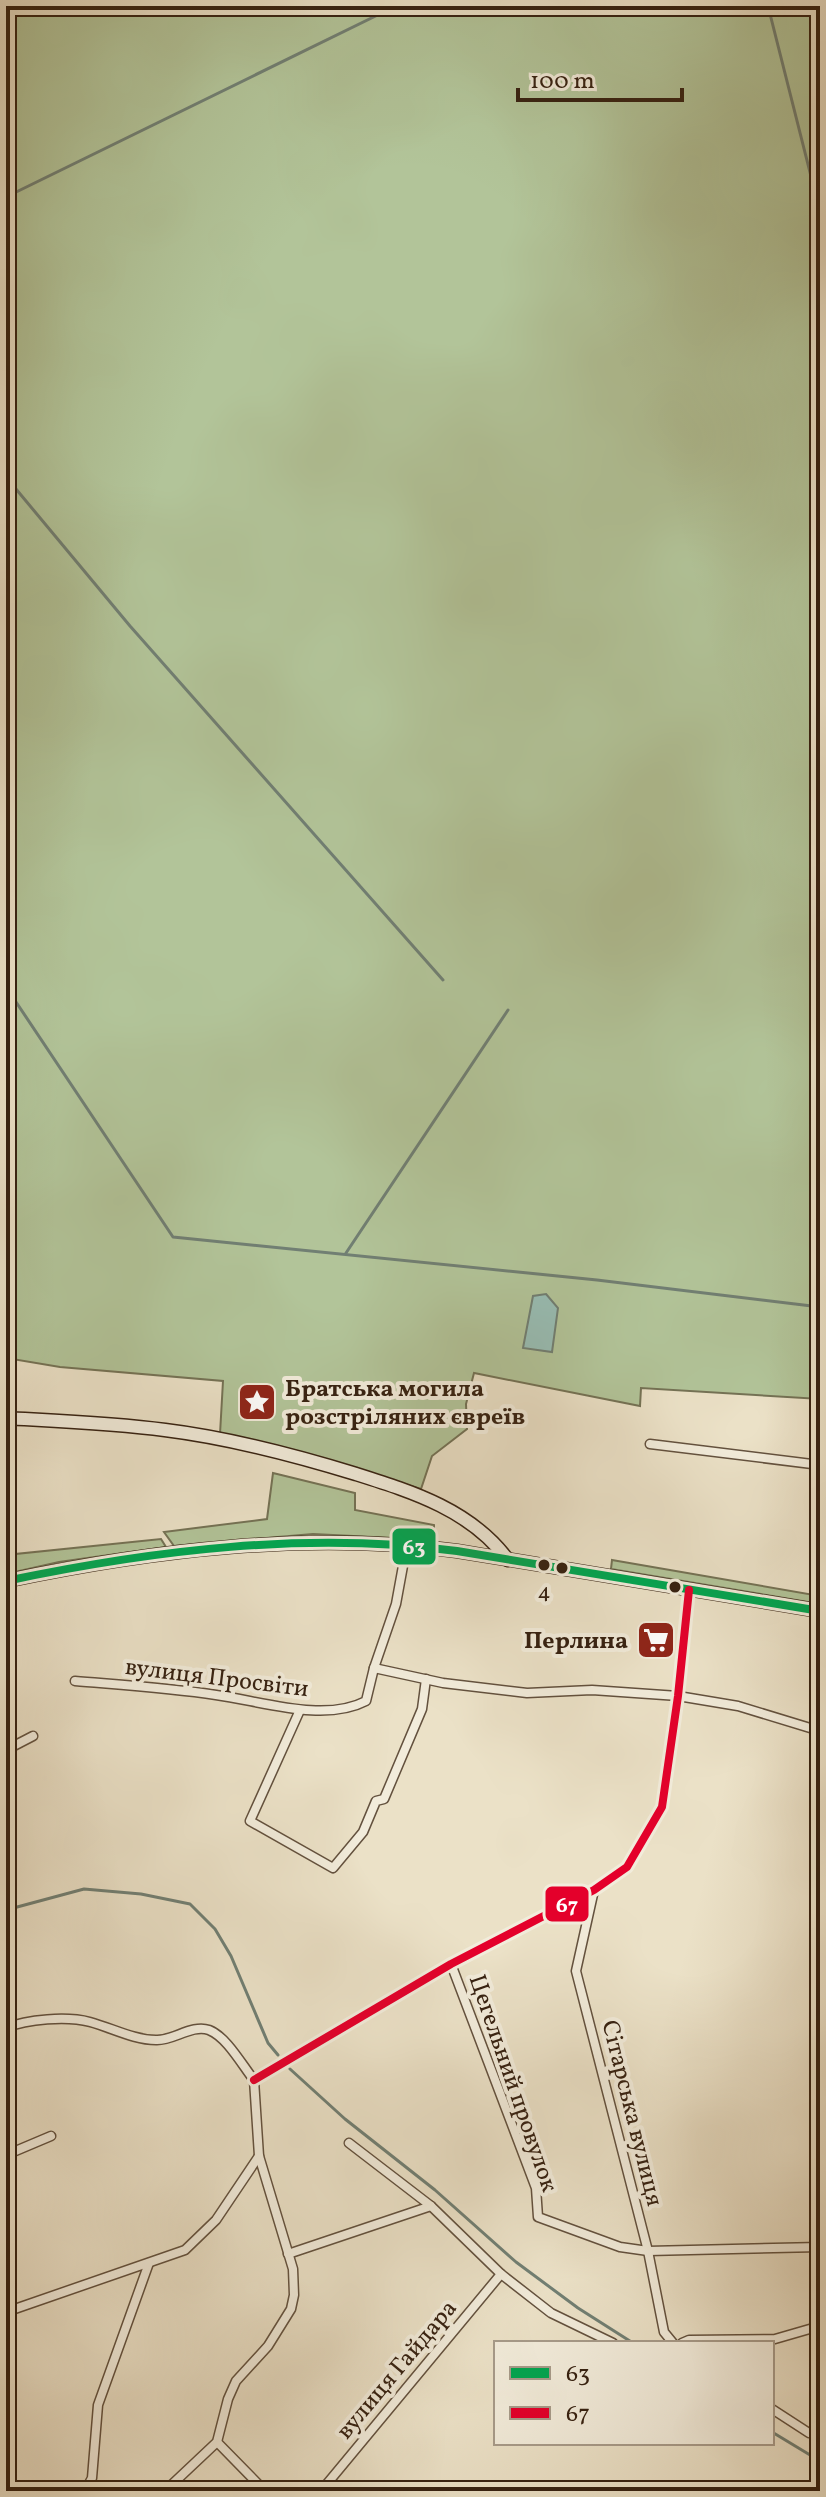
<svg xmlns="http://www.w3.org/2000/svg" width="826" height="2497" font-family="Vollkorn,serif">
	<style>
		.green { fill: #b2c499; stroke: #747255; stroke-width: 2 }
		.water { fill: #98beb5; stroke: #717f73; stroke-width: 2 }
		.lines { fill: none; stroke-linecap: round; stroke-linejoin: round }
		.stream { stroke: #717f73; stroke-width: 3 }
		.minor-casing { stroke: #63513e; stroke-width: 11 }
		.secondary-casing { stroke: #362111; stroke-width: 15 }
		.minor { stroke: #f2ecdb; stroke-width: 8 }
		.secondary { stroke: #f2ecdb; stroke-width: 12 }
		.bus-1-casing { stroke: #f2ecdb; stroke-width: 14 }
		.bus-2-casing { stroke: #f2ecdb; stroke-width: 14 }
		.bus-1 { stroke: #00a651; stroke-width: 8 }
		.bus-2 { stroke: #e4002b; stroke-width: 8 }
		.bus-dot { fill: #362111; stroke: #f2ecdb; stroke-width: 3 }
		.labels { text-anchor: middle; stroke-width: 8; stroke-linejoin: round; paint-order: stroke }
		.bus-label { font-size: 22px; fill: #362111; stroke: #f2ecdb }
		.poi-label { font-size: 24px; font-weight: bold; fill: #362111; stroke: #f2ecdb; text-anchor: start }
		.street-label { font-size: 24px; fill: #362111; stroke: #f2ecdb }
		.line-badge { stroke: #f2ecdb; stroke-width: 3 }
		.badge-label { font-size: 22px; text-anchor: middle; font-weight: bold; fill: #fff }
	</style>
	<rect width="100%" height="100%" fill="#ebe1c7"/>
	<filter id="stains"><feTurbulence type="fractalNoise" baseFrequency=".0025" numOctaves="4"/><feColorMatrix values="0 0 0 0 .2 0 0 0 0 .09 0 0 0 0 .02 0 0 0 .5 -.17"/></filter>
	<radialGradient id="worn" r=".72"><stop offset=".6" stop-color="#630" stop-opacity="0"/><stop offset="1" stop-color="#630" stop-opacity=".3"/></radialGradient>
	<g class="green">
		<polygon points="6,6 820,6 820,1399 641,1388 640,1406 474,1373 466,1404 467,1429 432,1456 421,1489 335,1463 220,1434 223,1381 60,1367 6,1358 6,1242 14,1224 6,1219"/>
		<polygon points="273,1473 355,1493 355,1510 434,1525 434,1540 313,1534 174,1546 164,1532 267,1519"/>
		<polygon points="161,1539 166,1547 59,1562 6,1574 6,1555"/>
		<polygon points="612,1560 820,1596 820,1604 611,1569"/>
	</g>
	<polygon class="water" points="546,1294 558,1308 552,1352 523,1348 533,1296"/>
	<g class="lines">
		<g class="stream">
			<polyline points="768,6 820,212"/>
			<polyline points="6,197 396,6"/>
			<polyline points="6,477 130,626 443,980"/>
			<polyline points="6,987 173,1237 597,1280 820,1307"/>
			<polyline points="346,1253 508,1010"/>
			<polyline points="6,1910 84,1889 141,1894 190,1904 215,1929 231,1956 268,2043 278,2055"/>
			<polyline points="290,2069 345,2119 435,2190 516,2262 578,2308 633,2343"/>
			<polyline points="772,2432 820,2461"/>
		</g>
		<g class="minor-casing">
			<g id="minor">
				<polyline points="650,1444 820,1465"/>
				<polyline points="374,1668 443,1683 527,1693 592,1690 678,1696 738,1706 820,1731"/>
				<path d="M75,1681C122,1685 169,1688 216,1695C261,1701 324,1723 366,1701L374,1668L396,1604L407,1544"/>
				<polyline points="300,1710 250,1821 333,1868 363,1832 376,1801 384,1799 422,1709 426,1679"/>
				<polyline points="6,1750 33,1736"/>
				<polyline points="594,1890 576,1971 648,2251 664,2332 673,2343"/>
				<polyline points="451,1964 536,2188 538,2217 620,2247 648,2251 820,2247"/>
				<path d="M6,2028C27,2019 67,2016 90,2022C112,2028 134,2040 156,2040C173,2041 192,2024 209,2030C227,2037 242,2065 254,2080"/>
				<polyline points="254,2080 451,1964 594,1890 627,1867 662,1807 678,1696 689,1590"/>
				<polyline points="349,2143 431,2206 501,2274 551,2313 613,2343"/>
				<polyline points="6,2155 51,2136"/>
				<polyline points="288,2254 431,2206"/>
				<polyline points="6,2312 185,2250 216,2220 259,2156"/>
				<polyline points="682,2343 689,2340 775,2339 820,2326"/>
				<polyline points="772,2409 809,2433"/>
				<polyline points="217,2442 265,2491"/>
				<polyline points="85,2491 92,2478 98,2405 149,2263"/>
				<polyline points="165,2491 217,2442 228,2399 236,2381 268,2346 291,2309 294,2295 293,2269 259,2156 254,2080"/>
				<polyline points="321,2491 501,2274"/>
			</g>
		</g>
		<g class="secondary-casing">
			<g id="secondary">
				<path d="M6,1418C59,1421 113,1423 165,1430C230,1438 294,1455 356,1474C413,1492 471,1510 508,1560"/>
				<path d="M6,1581C153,1550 308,1531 457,1551L820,1611"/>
			</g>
		</g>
		<use href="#minor" class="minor"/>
		<use href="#secondary" class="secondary"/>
		<g class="bus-1-casing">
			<path id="bus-1" d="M6,1581C153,1550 308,1531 457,1551L820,1611"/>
		</g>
		<g class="bus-2-casing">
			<polyline id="bus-2" points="254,2080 451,1964 594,1890 627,1867 662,1807 678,1696 689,1590"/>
		</g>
		<use href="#bus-1" class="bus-1"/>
		<use href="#bus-2" class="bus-2"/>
	</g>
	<defs>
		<g id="sight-square" transform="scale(2)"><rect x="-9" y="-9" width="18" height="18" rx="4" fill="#8f2418" stroke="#f2ecdb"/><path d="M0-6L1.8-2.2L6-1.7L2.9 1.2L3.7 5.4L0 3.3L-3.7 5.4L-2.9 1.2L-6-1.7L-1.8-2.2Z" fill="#fff"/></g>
		<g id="supermarket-square" transform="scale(2)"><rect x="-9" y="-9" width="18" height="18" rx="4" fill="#8f2418" stroke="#f2ecdb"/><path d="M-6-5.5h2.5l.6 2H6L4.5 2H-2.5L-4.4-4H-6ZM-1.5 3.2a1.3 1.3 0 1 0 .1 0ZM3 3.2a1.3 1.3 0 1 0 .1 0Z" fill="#fff"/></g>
	</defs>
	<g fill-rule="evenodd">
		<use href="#sight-square" x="257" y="1402"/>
		<use href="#supermarket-square" x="656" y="1640"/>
	</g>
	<g class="bus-dot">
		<circle cx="544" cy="1565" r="7"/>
		<circle cx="562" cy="1568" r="7"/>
		<circle cx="675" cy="1587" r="7"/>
	</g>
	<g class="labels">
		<g class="bus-label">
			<text x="544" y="1598">4</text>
		</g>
		<g class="poi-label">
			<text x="285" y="1396">Братська могила<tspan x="285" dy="28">розстріляних євреїв</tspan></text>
			<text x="628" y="1648" text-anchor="end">Перлина</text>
		</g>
		<g class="street-label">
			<text transform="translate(217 1677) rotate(7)" y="8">вулиця Просвіти</text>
			<text transform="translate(514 2083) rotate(71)" y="8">Цегельний провулок</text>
			<text transform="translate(633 2113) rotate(76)" y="8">Сітарська вулиця</text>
			<text transform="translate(396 2369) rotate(-50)" y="8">вулиця Гайдара</text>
		</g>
	</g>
	<g class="line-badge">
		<rect x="391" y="1527" width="46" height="39" rx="8" fill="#00a651"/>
		<rect x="544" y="1885" width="46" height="38" rx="8" fill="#e4002b"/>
	</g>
	<g class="badge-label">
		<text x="414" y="1554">63</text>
		<text x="567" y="1912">67</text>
	</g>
	<rect width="826" height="2497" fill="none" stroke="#ebe1c7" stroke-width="32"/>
	<rect x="8" y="8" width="810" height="2481" fill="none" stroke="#362111" stroke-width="4"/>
	<rect x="16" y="16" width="794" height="2465" fill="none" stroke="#362111" stroke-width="2"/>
	<rect x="494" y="2341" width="280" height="104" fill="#f2ecdb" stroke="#a79b8a" stroke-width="2"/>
	<rect x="510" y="2367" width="40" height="12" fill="#00a651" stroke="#a79b8a" stroke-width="2"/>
	<text x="566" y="2381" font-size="24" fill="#362111">63</text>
	<rect x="510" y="2407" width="40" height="12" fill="#e4002b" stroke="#a79b8a" stroke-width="2"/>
	<text x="566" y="2421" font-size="24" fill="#362111">67</text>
	<path d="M518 88v12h164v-12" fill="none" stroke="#362111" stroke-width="4"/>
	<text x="530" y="88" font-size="24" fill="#362111" stroke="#f2ecdb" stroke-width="6" paint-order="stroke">100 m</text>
	<rect width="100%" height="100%" filter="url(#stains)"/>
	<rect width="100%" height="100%" fill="url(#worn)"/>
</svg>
